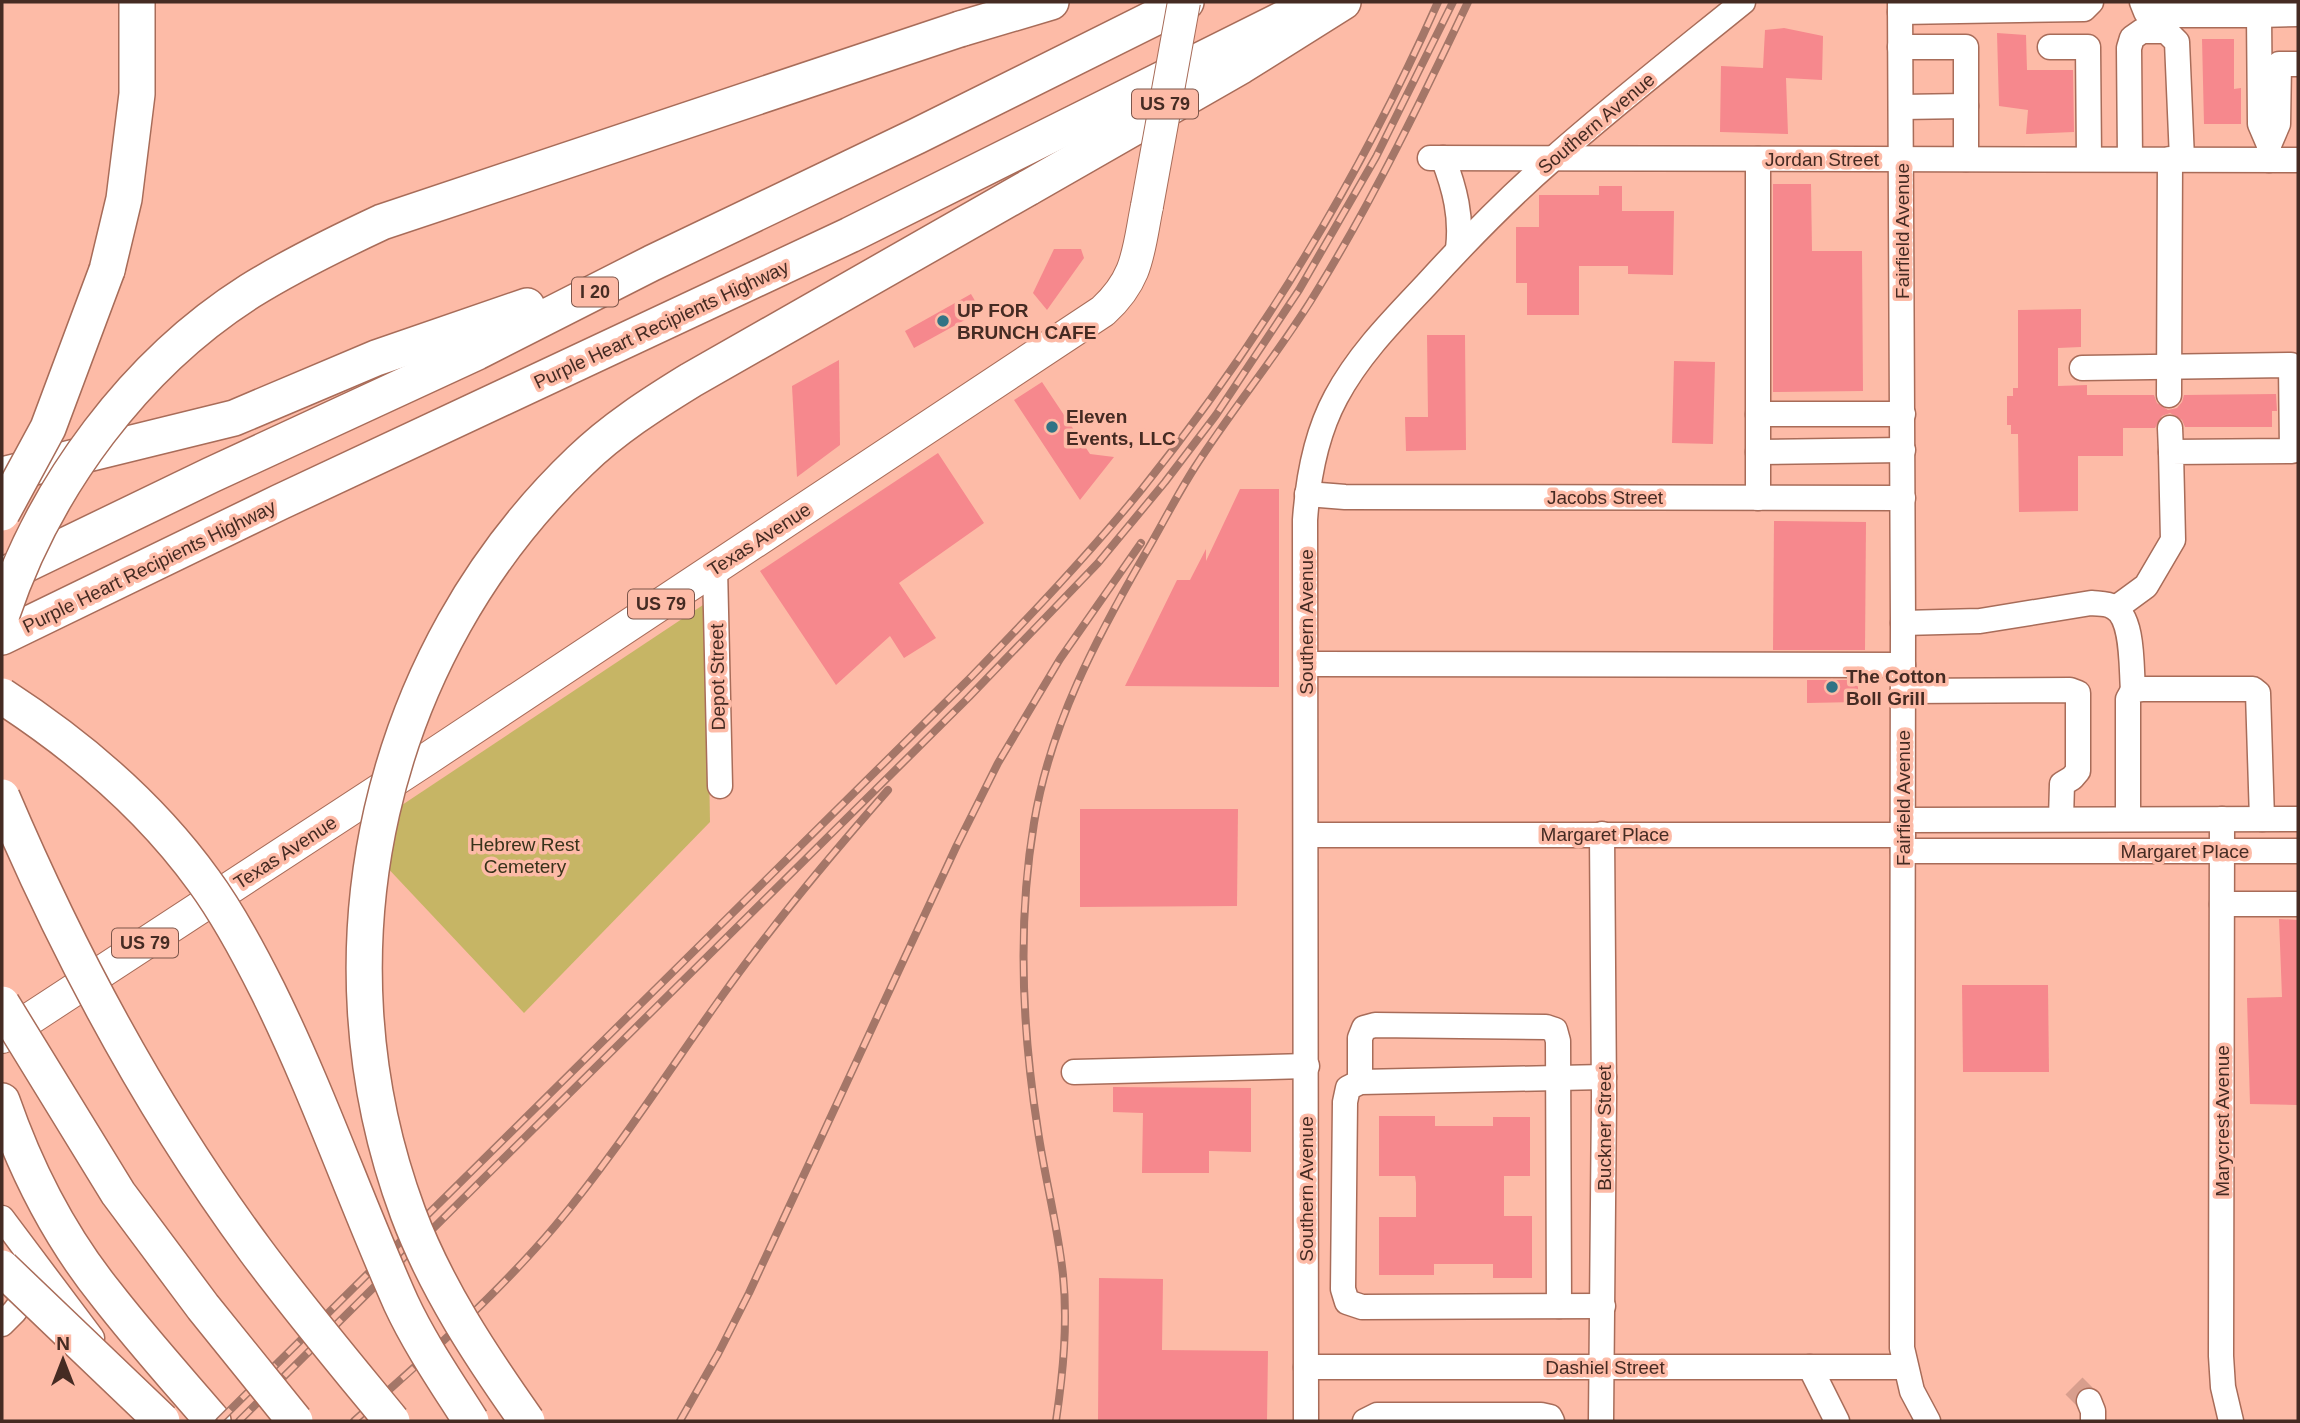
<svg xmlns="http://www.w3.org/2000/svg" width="2300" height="1423" font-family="Arial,sans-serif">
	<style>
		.green { fill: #c6b565 }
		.building { fill: #f6888d }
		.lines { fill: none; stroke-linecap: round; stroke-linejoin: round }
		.minor-tunnel { stroke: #d89e8d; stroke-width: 24; stroke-dasharray: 24 12; stroke-linecap: butt }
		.minor-casing { stroke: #a86c59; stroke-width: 27 }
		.major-casing { stroke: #a86c59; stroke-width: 34 }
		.highway-casing { stroke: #a86c59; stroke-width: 38 }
		.minor { stroke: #fff; stroke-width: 24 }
		.major { stroke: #fff; stroke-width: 32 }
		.highway { stroke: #fff; stroke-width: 35 }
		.rail-casing { stroke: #a47668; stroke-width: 8 }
		.rail { stroke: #fdbba7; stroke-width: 5; stroke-dasharray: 16; stroke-linecap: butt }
		.major-bridge-casing { stroke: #a86c59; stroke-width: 34; stroke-linecap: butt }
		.highway-bridge-casing { stroke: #a86c59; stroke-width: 38; stroke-linecap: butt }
		.major-bridge { stroke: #fff; stroke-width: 32 }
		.highway-bridge { stroke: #fff; stroke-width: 35 }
		.poi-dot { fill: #317385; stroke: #fdbba7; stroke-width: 2.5 }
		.labels { text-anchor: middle; stroke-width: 7; stroke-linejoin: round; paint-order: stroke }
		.shield { fill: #fdbba7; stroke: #7c564b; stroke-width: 2 }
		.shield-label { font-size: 18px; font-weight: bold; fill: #452b23 }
		.street-label { font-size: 19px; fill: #452b23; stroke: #fdbba7 }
		.poi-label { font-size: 19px; font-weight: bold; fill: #452b23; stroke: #fdbba7; text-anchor: start }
		.park-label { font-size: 19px; fill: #38321a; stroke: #fdbba7 }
	</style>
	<rect width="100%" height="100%" fill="#fdbba7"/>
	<polygon class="green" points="706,603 710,822 524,1013 382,862 393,811"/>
	<g class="building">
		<polygon points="1784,28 1823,36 1822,80 1786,78 1788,134 1720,132 1721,66 1763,68 1765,30"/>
		<polygon points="1997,33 2026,35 2027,70 2073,70 2074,132 2026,134 2028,110 1999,106"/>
		<polygon points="2202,39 2234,39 2234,89 2241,88 2241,124 2204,124"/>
		<polygon points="1773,184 1811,184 1812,251 1862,251 1863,391 1773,392"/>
		<polygon points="1599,186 1622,186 1622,211 1674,211 1673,275 1628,274 1628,266 1579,266 1579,315 1527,315 1527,283 1516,283 1516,227 1539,227 1539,195 1599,195"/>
		<polygon points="1054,249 1081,249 1084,258 1047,310 1033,293"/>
		<polygon points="971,294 981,311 914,348 905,331"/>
		<polygon points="2081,309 2081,347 2058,348 2058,386 2087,385 2087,395 2154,395 2157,403 2168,410 2177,408 2182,402 2184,395 2276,394 2277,411 2272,411 2272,427 2185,427 2182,420 2170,413 2162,416 2155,428 2123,428 2123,456 2078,456 2078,511 2019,512 2018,434 2011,434 2011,425 2007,425 2007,396 2013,396 2013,388 2018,388 2018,310"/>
		<polygon points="1427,335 1465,335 1466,450 1406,451 1405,417 1428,417"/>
		<polygon points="839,360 840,445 797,477 792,386"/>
		<polygon points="1674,361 1715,362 1713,444 1672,443"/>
		<polygon points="1042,382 1090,454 1114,457 1080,500 1014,400"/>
		<polygon points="938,453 984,523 899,583 936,638 904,658 890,636 836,685 760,571"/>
		<polygon points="1240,489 1279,489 1279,687 1125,686 1177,580 1190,580 1206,549 1206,561"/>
		<polygon points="1774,521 1866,522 1865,650 1773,650"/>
		<polygon points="1807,680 1858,680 1858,702 1807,703"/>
		<polygon points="1080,809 1238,809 1237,906 1080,907"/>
		<polygon points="2279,919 2298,920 2298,1105 2250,1104 2247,998 2282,997"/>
		<polygon points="1962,985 2048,985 2049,1072 1963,1072"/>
		<polygon points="1113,1087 1251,1088 1251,1152 1209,1151 1209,1173 1142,1173 1143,1113 1113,1112"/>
		<polygon points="1379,1116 1435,1116 1435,1126 1493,1126 1493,1117 1530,1117 1530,1176 1504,1176 1504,1216 1532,1216 1532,1278 1493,1278 1493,1264 1434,1264 1434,1275 1379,1275 1379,1217 1416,1217 1416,1183 1415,1176 1379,1176"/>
		<polygon points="1099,1278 1163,1279 1162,1350 1268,1351 1267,1421 1098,1421"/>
	</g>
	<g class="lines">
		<polyline class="minor-tunnel" points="2074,1386 2089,1401"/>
		<g class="minor-casing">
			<g id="minor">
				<polyline points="1900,2 1903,623 1902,1348 1912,1391 1928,1421"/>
				<polyline points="2142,2 2146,12 2154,15 2259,15 2260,124 2269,145 2269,160"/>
				<polyline points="1900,12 2084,9 2091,2"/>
				<polyline points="2259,15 2298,14"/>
				<polyline points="1900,47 1966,47 1966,159"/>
				<polyline points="2050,47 2088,47 2089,159"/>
				<polyline points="1901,107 1966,106"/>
				<polyline points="2269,145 2278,124 2279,64 2298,64"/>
				<polyline points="1430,158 2298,160"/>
				<path d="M1443,158C1455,189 1462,217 1458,249"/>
				<polyline points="1758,159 1758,498"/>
				<polyline points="2130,159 2129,48 2132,38 2142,31 2166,31 2177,42 2182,159"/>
				<polyline points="2082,368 2291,365 2292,451 2171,452 2173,540 2146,586 2116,608"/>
				<polyline points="2169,395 2170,159"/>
				<polyline points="1758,414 1903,414"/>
				<polyline points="2170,428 2171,452"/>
				<polyline points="1758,452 1903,450"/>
				<polyline points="1307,494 1345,497 1903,498"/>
				<polyline points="715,568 720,786"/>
				<path d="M1903,623L1980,621L2091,603C2099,604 2107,603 2113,607C2134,617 2131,668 2133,690"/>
				<polyline points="1306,664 1903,665"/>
				<polyline points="1903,691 2070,690 2078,693 2078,771 2072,778 2062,784 2061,819"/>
				<polyline points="2128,819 2128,699 2133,690 2142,689 2253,689 2258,693 2262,819"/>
				<polyline points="2222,819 2221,1356 2223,1387 2231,1421"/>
				<polyline points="1903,820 2298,819"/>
				<polyline points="1306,835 1903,835"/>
				<polyline points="1903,851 2298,851"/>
				<polyline points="2222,904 2298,904"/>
				<polyline points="1074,1072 1307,1066"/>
				<polyline points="1360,1082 1360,1038 1364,1028 1375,1025 1546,1027 1555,1030 1558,1041 1559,1306"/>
				<polyline points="2,1218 92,1338"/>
				<polyline points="1603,1306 1362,1307 1347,1302 1343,1289 1345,1102 1348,1088 1360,1082 1604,1077"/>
				<polyline points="2,1324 14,1312 37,1282"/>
				<polyline points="1306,1367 1905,1367"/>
				<polyline points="1810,1367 1837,1421"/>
				<polyline points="2089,1401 2093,1411 2093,1421"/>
				<path d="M1306,1421L1305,520C1308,477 1316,434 1336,397C1359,354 1393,320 1426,285C1466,241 1509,197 1554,158C1615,104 1680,53 1743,2"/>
				<polyline points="1365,1421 1377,1415 1541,1415 1550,1417 1552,1421"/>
				<polyline points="1601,1421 1604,1096 1602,834"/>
			</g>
		</g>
		<g class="major-casing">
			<path id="major" d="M2,1037L427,759L1103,311C1139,278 1138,251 1147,206"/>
		</g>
		<g class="highway-casing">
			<g id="highway">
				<polyline points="960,29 1051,2"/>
				<polyline points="1028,188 1241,66 1343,2"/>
				<polyline points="107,270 124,199 137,94 137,2"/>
				<polyline points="2,475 234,418 376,358 527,306"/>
				<polyline points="2,576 211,475 477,352 652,263 917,136 1186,2"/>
				<polyline points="2,637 280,502 850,235 1317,2"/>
				<path d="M2,1101C26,1170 60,1237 106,1294C140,1338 177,1379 213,1421"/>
			</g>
		</g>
		<use href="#minor" class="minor"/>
		<use href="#major" class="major"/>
		<use href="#highway" class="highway"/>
		<g class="rail-casing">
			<g id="rail">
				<path d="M219,1421L971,677C1030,616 1088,555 1142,489C1261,341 1361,175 1438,2"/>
				<polyline points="239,1421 969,697 1098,563 1165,482 1216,415 1299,290 1376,157 1453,2"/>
				<path d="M354,1421C423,1360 495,1297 555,1226C616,1153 667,1073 722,996C773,924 830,856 888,790"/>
				<polyline points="680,1421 718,1354 749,1293 957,845 998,763 1060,659 1141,543"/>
				<path d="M1056,1421C1063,1373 1068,1324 1063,1275C1058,1227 1045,1179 1038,1131C1022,1029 1017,925 1034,823C1050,725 1096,639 1145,554C1162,525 1177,495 1195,467C1234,406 1281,351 1318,289C1374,198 1422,99 1468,2"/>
			</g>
		</g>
		<use href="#rail" class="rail"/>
		<g class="major-bridge-casing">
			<polyline id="major-bridge" points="1147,206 1184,2"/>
		</g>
		<g class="highway-bridge-casing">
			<g id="highway-bridge">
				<polyline points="2,513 48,428 107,270"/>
				<path d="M2,614C45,486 135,364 250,291C292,265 337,243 382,222L960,29"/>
				<path d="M2,696C79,746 150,806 204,881C229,915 249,953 268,991C318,1092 355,1200 401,1303C420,1344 447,1383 471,1421"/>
				<path d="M2,797C70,957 152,1110 256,1251C299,1309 346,1365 392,1421"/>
				<polyline points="2,1004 118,1193 203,1307 295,1421"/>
				<polyline points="2,1268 162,1421"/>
				<path d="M527,1421C481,1356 436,1288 408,1213C311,952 378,654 580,461C613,429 652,404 691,380L1028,188"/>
			</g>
		</g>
		<use href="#major-bridge" class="major-bridge"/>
		<use href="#highway-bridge" class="highway-bridge"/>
	</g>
	<g class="poi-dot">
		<circle cx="943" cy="321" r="7"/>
		<circle cx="1052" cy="427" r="7"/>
		<circle cx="1832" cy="687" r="7"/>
	</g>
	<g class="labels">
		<g class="shield">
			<rect x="1132" y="89.5" width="66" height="29" rx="5"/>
			<rect x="572" y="277.5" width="46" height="29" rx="5"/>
			<rect x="628" y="589.5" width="66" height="29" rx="5"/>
			<rect x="112" y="928.5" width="66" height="29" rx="5"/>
		</g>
		<g class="shield-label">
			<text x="1165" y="110">US 79</text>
			<text x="595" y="298">I 20</text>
			<text x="661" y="610">US 79</text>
			<text x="145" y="949">US 79</text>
		</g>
		<g class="street-label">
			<text transform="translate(1596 123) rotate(-40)" y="7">Southern Avenue</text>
			<text x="1822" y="166">Jordan Street</text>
			<text transform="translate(1902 231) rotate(-90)" y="7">Fairfield Avenue</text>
			<text transform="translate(661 324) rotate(-25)" y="7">Purple Heart Recipients Highway</text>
			<text x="1605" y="504">Jacobs Street</text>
			<text transform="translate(759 539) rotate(-33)" y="7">Texas Avenue</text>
			<text transform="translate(149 566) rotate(-26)" y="7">Purple Heart Recipients Highway</text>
			<text transform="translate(1306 622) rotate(-90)" y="7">Southern Avenue</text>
			<text transform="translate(717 677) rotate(-91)" y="7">Depot Street</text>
			<text transform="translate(1903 798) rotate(-90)" y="7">Fairfield Avenue</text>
			<text x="1605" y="841">Margaret Place</text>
			<text x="2185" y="858">Margaret Place</text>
			<text transform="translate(285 852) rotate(-33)" y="7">Texas Avenue</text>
			<text transform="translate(2222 1121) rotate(-90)" y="7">Marycrest Avenue</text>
			<text transform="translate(1604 1128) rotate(-90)" y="7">Buckner Street</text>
			<text transform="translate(1306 1189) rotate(-90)" y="7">Southern Avenue</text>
			<text x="1605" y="1374">Dashiel Street</text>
		</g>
		<g class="poi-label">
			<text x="957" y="317">UP FOR<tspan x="957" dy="22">BRUNCH CAFE</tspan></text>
			<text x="1066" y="423">Eleven<tspan x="1066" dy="22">Events, LLC</tspan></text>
			<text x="1846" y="683">The Cotton<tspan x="1846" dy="22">Boll Grill</tspan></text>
		</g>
		<g class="park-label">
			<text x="525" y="851">Hebrew Rest<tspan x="525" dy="22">Cemetery</tspan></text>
		</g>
	</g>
	<rect width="2300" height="1423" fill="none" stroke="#452b23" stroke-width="7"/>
	<g transform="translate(63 1360)" stroke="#fdbba7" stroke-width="5" paint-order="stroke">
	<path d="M0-5L12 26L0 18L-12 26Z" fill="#452b23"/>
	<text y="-10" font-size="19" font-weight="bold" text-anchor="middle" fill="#452b23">N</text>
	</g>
</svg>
